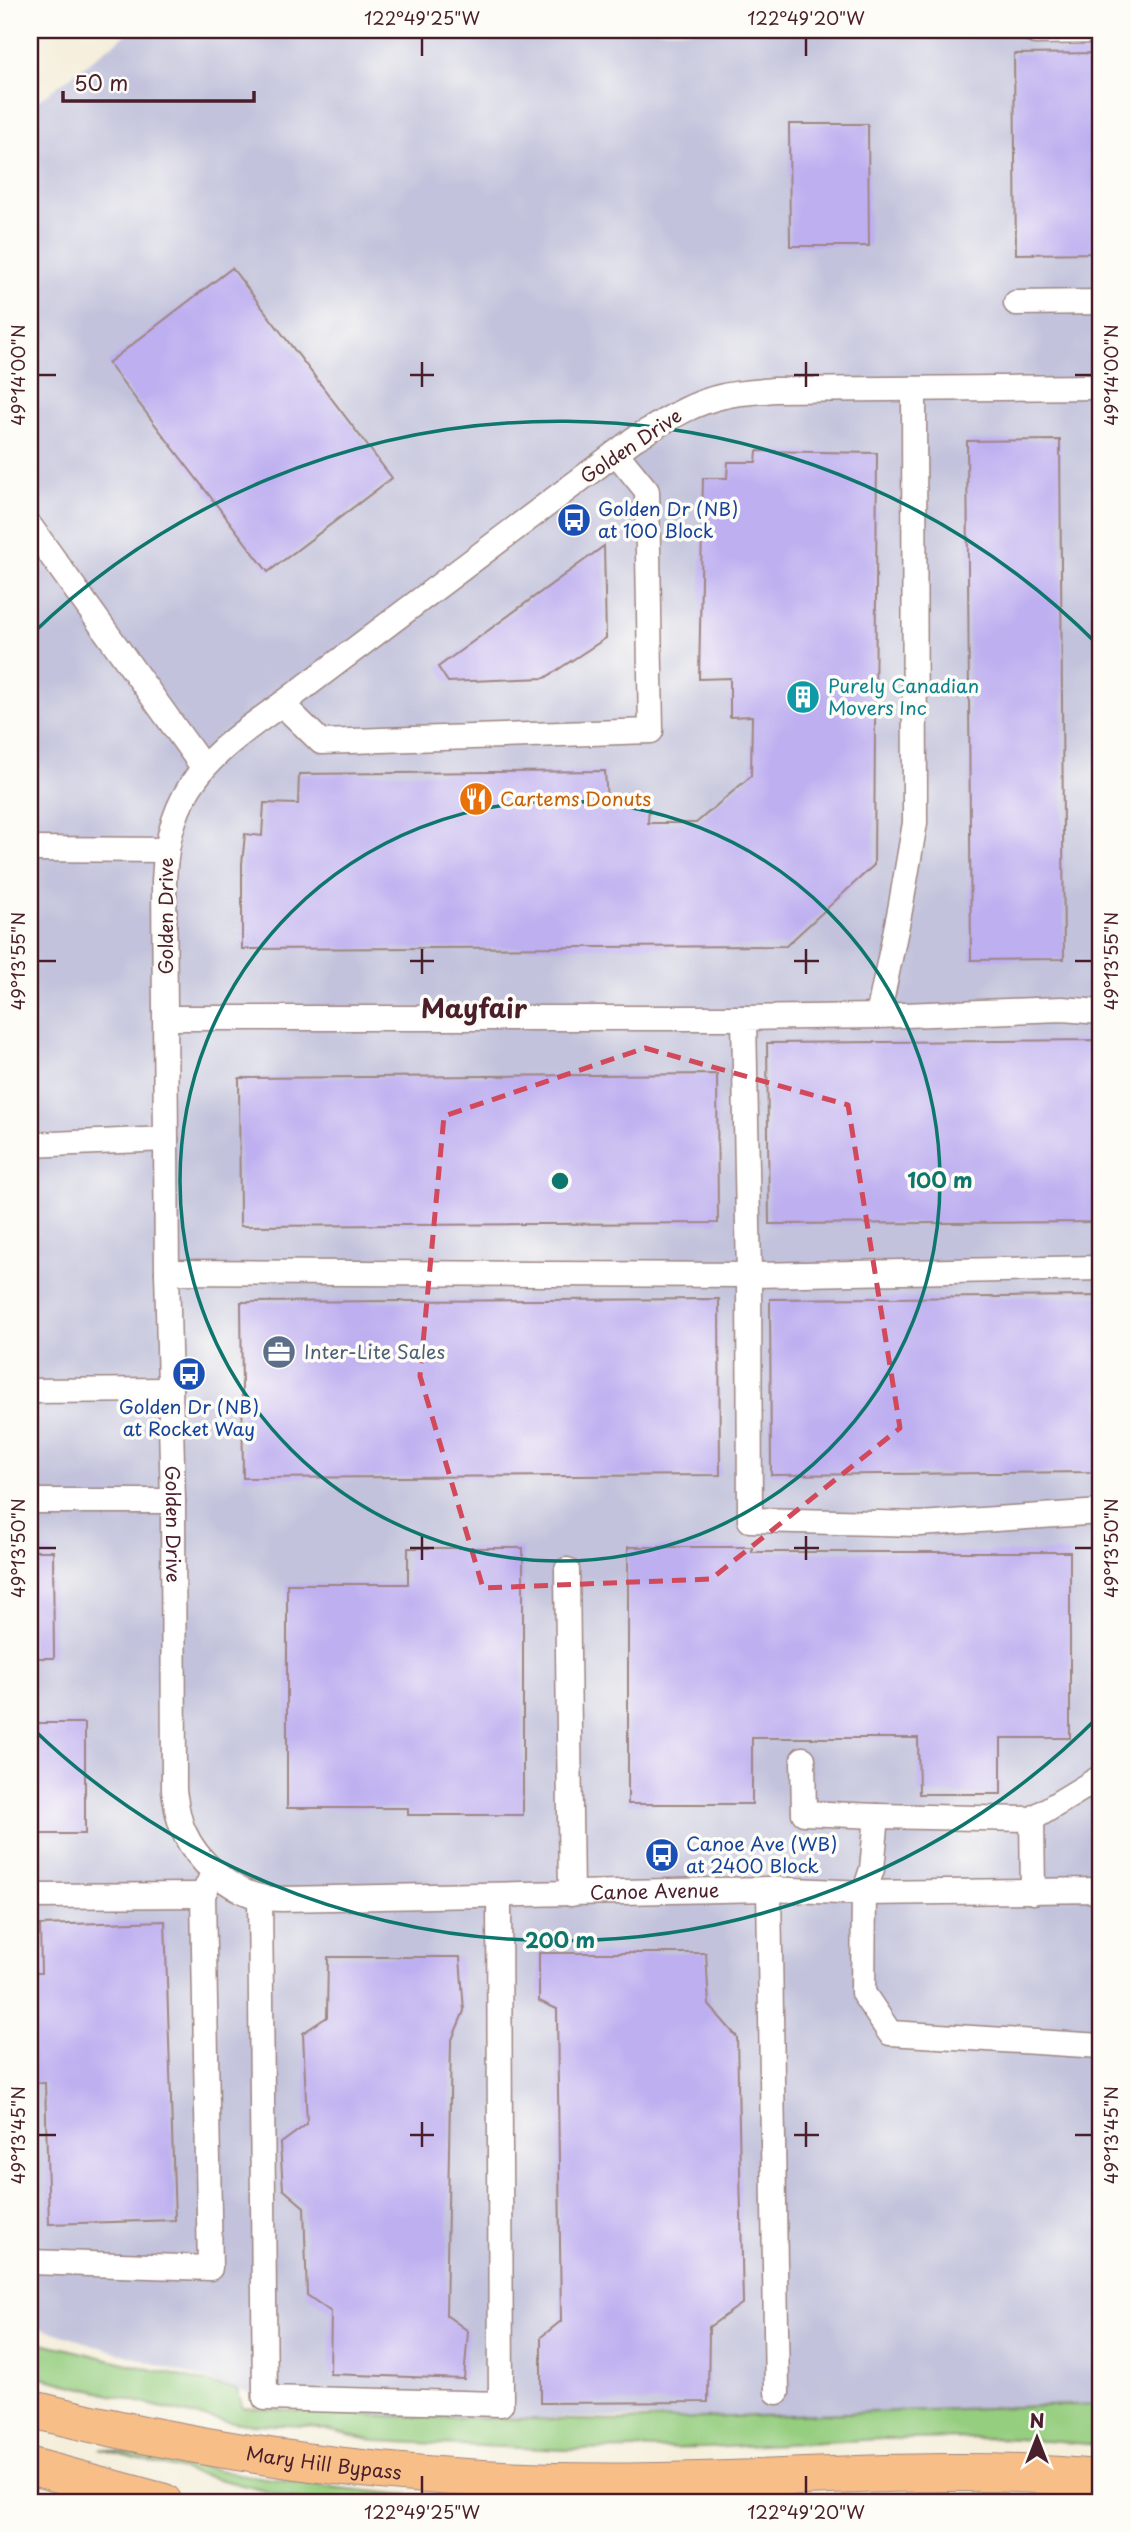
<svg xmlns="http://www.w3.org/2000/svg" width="1131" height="2532" font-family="'Playpen Sans',sans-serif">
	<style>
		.industrial { fill: #c2c2dc }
		.green { fill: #96ce80; stroke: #707656; stroke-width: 2 }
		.building { fill: #beaff0 }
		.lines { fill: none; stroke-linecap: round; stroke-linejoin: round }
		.minor-casing { stroke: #9f8682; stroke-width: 27 }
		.highway-casing { stroke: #9f8682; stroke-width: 39 }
		.minor { stroke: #fff; stroke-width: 24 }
		.highway { stroke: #f7be87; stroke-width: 37 }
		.rail { stroke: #4a1f2b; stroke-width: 5; stroke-dasharray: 10 5; stroke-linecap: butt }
		.marked { fill: none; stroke: #d1495b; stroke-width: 5; stroke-dasharray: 14 9; stroke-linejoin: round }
		.ticks { fill: none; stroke: #4a1f2b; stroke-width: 2.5 }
		.ring { fill: none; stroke: #0f766e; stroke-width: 3.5 }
		.labels { text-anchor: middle; stroke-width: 7; stroke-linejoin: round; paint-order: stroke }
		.street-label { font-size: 19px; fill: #4a1f2b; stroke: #fdfcf7 }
		.transit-label { font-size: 19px; fill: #164399; stroke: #fdfcf7; text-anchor: start }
		.culture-label { font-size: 19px; fill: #0d838f; stroke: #fdfcf7; text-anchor: start }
		.food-label { font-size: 19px; fill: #c56008; stroke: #fdfcf7; text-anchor: start }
		.service-label { font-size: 19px; fill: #4e5e75; stroke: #fdfcf7; text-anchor: start }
		.district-label { font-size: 26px; font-weight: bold; fill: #4a1f2b; stroke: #fdfcf7 }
		.centre { fill: #0f766e; stroke: #fdfcf7; stroke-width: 3.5 }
		.ring-label { font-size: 21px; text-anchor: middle; font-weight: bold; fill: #0f766e; stroke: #fdfcf7; stroke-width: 7; stroke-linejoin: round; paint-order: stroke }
		.neatline { fill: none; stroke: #4a1f2b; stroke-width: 2.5 }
		.ticks-label { font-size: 18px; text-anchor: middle; fill: #4a1f2b }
	</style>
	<rect width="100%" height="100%" fill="#fdfcf7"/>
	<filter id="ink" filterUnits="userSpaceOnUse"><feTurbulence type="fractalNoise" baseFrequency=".0143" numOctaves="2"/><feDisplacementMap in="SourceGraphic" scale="14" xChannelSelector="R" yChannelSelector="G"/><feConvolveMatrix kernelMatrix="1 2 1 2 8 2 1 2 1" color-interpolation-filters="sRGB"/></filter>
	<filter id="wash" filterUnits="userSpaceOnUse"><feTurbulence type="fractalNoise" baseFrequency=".00686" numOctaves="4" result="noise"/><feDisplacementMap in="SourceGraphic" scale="28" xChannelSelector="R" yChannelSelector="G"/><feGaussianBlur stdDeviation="1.57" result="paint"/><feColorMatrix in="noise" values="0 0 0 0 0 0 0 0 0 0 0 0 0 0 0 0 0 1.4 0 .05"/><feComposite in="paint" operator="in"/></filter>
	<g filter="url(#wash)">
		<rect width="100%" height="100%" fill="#f4eeda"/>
		<polygon class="industrial" points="132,30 1101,30 1101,2409 759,2418 329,2418 30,2325 30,107"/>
		<g class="green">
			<polygon points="30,2340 237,2390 243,2408 385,2416 619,2421 1101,2404 1101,2445 1002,2438 883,2439 706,2448 565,2450 375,2441 309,2426 246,2424 195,2416 30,2375"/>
			<path d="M100,2449C153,2455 205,2469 258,2477C356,2492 456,2501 556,2502H308Z"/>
			<polygon points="915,2493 1081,2496 1101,2498 1101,2502 661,2502"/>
		</g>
		<g id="blocks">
			<g class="building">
				<polygon points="1101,53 1101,253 1016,254 1014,54"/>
				<polygon points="789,124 868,124 869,246 790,246"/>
				<polygon points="232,268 392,478 268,572 108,363"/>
				<polygon points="1060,440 1064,959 971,960 967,441"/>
				<polygon points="757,451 877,453 874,865 786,946 242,949 242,864 245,834 262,836 264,803 298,804 299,774 605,771 607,802 649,803 648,823 696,823 751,776 752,716 730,717 730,678 699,679 703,478 727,478 728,462 756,462"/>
				<polygon points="604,546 606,638 545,678 448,682 438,667"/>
				<polygon points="1101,1040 1101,1222 769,1224 767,1043"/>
				<polygon points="717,1074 718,1223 240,1226 239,1078"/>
				<polygon points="1101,1296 1101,1472 771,1475 770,1299"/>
				<polygon points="719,1299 720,1475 243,1478 241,1302"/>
				<polygon points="628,1547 752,1547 752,1552 1070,1552 1070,1738 1001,1738 1001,1794 919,1794 918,1738 752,1738 752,1804 628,1804"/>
				<polygon points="408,1548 523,1548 523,1815 408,1815 408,1808 287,1808 287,1584 408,1584"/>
				<polygon points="30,1551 53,1551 54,1658 30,1658"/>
				<rect x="30" y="1723" width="55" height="111"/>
				<polygon points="165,1921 175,2220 49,2224 45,2083 30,2083 30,1973 41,1973 40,1925"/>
				<polygon points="539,1953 706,1953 709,2005 737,2037 743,2303 709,2327 708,2402 541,2403 541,2337 561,2321 557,2009 539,2001"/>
				<polygon points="328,1957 460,1957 464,2011 451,2042 446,2315 468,2331 464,2379 330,2374 331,2312 307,2295 304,2207 283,2189 280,2144 307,2124 303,2033 327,2017"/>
			</g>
		</g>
	</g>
	<g filter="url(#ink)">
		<use href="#blocks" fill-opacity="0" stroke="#9f8682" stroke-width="2"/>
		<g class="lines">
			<g class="minor-casing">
				<g id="minor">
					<polyline points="1035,32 1101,31"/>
					<polyline points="1016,303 1101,302"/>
					<path id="s1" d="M1101,387L774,390C758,392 740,392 724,396C691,403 663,422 634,439L282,704C210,754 168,787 164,881L167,1272L173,1501L174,1790C176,1804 178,1819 184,1832C197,1861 229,1890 260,1897C267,1899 275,1899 282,1899L769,1889L864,1893L1101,1890"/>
					<polyline points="30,526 203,767"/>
					<polyline points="282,704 321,742 651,731 647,491 616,453"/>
					<polyline points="30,849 166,850"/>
					<polyline points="1101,1012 1062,1009 878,1016 744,1018 749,1275 1101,1268"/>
					<polyline points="878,1016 900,910 915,823 914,389"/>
					<polyline points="167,1018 744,1018"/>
					<polyline points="30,1145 166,1139"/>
					<polyline points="167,1272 749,1275 750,1520 920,1524 1101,1512"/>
					<polyline points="30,1391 170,1390"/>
					<polyline points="30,1501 173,1501"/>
					<polyline points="567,1570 571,1894"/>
					<polyline points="803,1759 804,1813 877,1816 872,1869 864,1893 863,1993 890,2033 1101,2046"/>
					<polyline points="877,1816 1032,1819 1101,1777"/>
					<polyline points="1032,1819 1033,1892"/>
					<polyline points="769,1889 777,2392"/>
					<polyline points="30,1896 203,1895"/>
					<polyline points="260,1897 265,2398 501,2404 499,1895"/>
					<polyline points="30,2262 210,2268 203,1895 214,1871"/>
				</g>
			</g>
			<g class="highway-casing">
				<g id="highway">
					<path id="s2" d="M30,2409C227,2458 427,2484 630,2482C787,2481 945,2463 1101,2479"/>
					<polyline points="30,2466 163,2502"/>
				</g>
			</g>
			<use href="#minor" class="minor"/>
			<use href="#highway" class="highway"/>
			<polyline class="rail" points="30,32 33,30"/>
		</g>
	</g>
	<path class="marked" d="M645,1048L848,1105L900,1428L711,1579L483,1588L420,1376L444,1116Z"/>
	<path class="ticks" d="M422,38V56M806,38V56M422,362V387M806,362V387M38,375H56M410,375H434M794,375H819M1075,375H1092M422,949V974M806,949V974M38,961H56M410,961H434M794,961H819M1075,961H1092M422,1536V1560M806,1536V1560M38,1548H56M410,1548H434M794,1548H819M1075,1548H1092M422,2122V2147M806,2122V2147M38,2135H56M410,2135H434M794,2135H819M1075,2135H1092M422,2476V2494M806,2476V2494"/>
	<g class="ring">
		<circle cx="560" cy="1181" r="380"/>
		<path d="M1097 1718A760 760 0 0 1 32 1728M32 634A760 760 0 0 1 1097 644"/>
	</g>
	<defs>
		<g id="bus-disc" transform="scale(1.75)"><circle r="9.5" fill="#1a4fb4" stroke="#fdfcf7"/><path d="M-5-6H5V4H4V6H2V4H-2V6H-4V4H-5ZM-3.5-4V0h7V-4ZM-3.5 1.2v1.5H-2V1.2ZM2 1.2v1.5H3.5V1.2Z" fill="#fff"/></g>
		<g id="building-disc" transform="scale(1.75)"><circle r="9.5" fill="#0f9aa8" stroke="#fdfcf7"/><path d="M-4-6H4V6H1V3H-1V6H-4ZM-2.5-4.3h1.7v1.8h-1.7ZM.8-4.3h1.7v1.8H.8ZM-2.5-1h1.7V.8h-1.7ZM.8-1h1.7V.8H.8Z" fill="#fff"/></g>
		<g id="restaurant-disc" transform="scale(1.75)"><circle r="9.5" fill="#e8710a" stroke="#fdfcf7"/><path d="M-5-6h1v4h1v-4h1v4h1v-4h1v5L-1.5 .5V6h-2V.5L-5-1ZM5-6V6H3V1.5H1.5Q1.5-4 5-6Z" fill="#fff"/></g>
		<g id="office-disc" transform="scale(1.75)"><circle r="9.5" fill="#5c6f8a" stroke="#fdfcf7"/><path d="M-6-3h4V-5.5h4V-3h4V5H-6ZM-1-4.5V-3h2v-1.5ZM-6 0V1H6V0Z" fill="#fff"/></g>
	</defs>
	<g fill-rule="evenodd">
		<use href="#bus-disc" x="574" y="520"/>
		<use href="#building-disc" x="803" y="697"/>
		<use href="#restaurant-disc" x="476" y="799"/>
		<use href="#office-disc" x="279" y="1352"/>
		<use href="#bus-disc" x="189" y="1374"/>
		<use href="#bus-disc" x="662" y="1855"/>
	</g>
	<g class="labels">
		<g class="street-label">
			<text transform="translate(631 446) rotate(-34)" y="7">Golden Drive</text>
			<text transform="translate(166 916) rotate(-90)" y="7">Golden Drive</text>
			<text dy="7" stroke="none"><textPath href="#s1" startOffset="1785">Golden Drive</textPath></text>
			<text dy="7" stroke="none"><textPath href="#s1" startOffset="2592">Canoe Avenue</textPath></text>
			<text dy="7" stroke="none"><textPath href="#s2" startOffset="299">Mary Hill Bypass</textPath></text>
		</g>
		<g class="transit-label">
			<text x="598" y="516">Golden Dr (NB)<tspan x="598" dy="22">at 100 Block</tspan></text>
			<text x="189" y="1414" text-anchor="middle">Golden Dr (NB)<tspan x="189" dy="22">at Rocket Way</tspan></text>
			<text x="686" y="1851">Canoe Ave (WB)<tspan x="686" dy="22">at 2400 Block</tspan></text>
		</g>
		<g class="culture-label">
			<text x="828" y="693">Purely Canadian<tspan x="828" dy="22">Movers Inc</tspan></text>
		</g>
		<g class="food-label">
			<text x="500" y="806">Cartems Donuts</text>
		</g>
		<g class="service-label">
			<text x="304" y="1359">Inter-Lite Sales</text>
		</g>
		<g class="district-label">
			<text x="474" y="1018">Mayfair</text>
		</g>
	</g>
	<circle cx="560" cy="1181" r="10" class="centre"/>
	<g class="ring-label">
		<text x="940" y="1188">100 m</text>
		<text x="560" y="1948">200 m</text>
	</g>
	<rect width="1131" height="2532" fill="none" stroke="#fdfcf7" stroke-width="77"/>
	<g transform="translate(1037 2438)" stroke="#fdfcf7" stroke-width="5" paint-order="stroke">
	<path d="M0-5L12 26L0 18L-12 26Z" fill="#4a1f2b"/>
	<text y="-10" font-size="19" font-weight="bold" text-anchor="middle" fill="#4a1f2b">N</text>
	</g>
	<path d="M63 91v10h191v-10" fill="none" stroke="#4a1f2b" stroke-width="3.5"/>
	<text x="74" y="91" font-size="21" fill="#4a1f2b" stroke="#fdfcf7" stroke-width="5" paint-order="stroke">50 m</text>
	<rect x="38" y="38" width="1054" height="2456" class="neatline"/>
	<g class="ticks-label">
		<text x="422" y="25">122°49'25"W</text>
		<text x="806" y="25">122°49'20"W</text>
		<text transform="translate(19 375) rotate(-90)" y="6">49°14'00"N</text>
		<text transform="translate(1112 375) rotate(-90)" y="6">49°14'00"N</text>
		<text transform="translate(19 961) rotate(-90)" y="6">49°13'55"N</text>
		<text transform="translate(1112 961) rotate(-90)" y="6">49°13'55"N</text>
		<text transform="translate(19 1548) rotate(-90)" y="6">49°13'50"N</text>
		<text transform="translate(1112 1548) rotate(-90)" y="6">49°13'50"N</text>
		<text transform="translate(19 2135) rotate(-90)" y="6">49°13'45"N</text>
		<text transform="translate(1112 2135) rotate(-90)" y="6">49°13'45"N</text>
		<text x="422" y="2519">122°49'25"W</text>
		<text x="806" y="2519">122°49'20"W</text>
	</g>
</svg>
